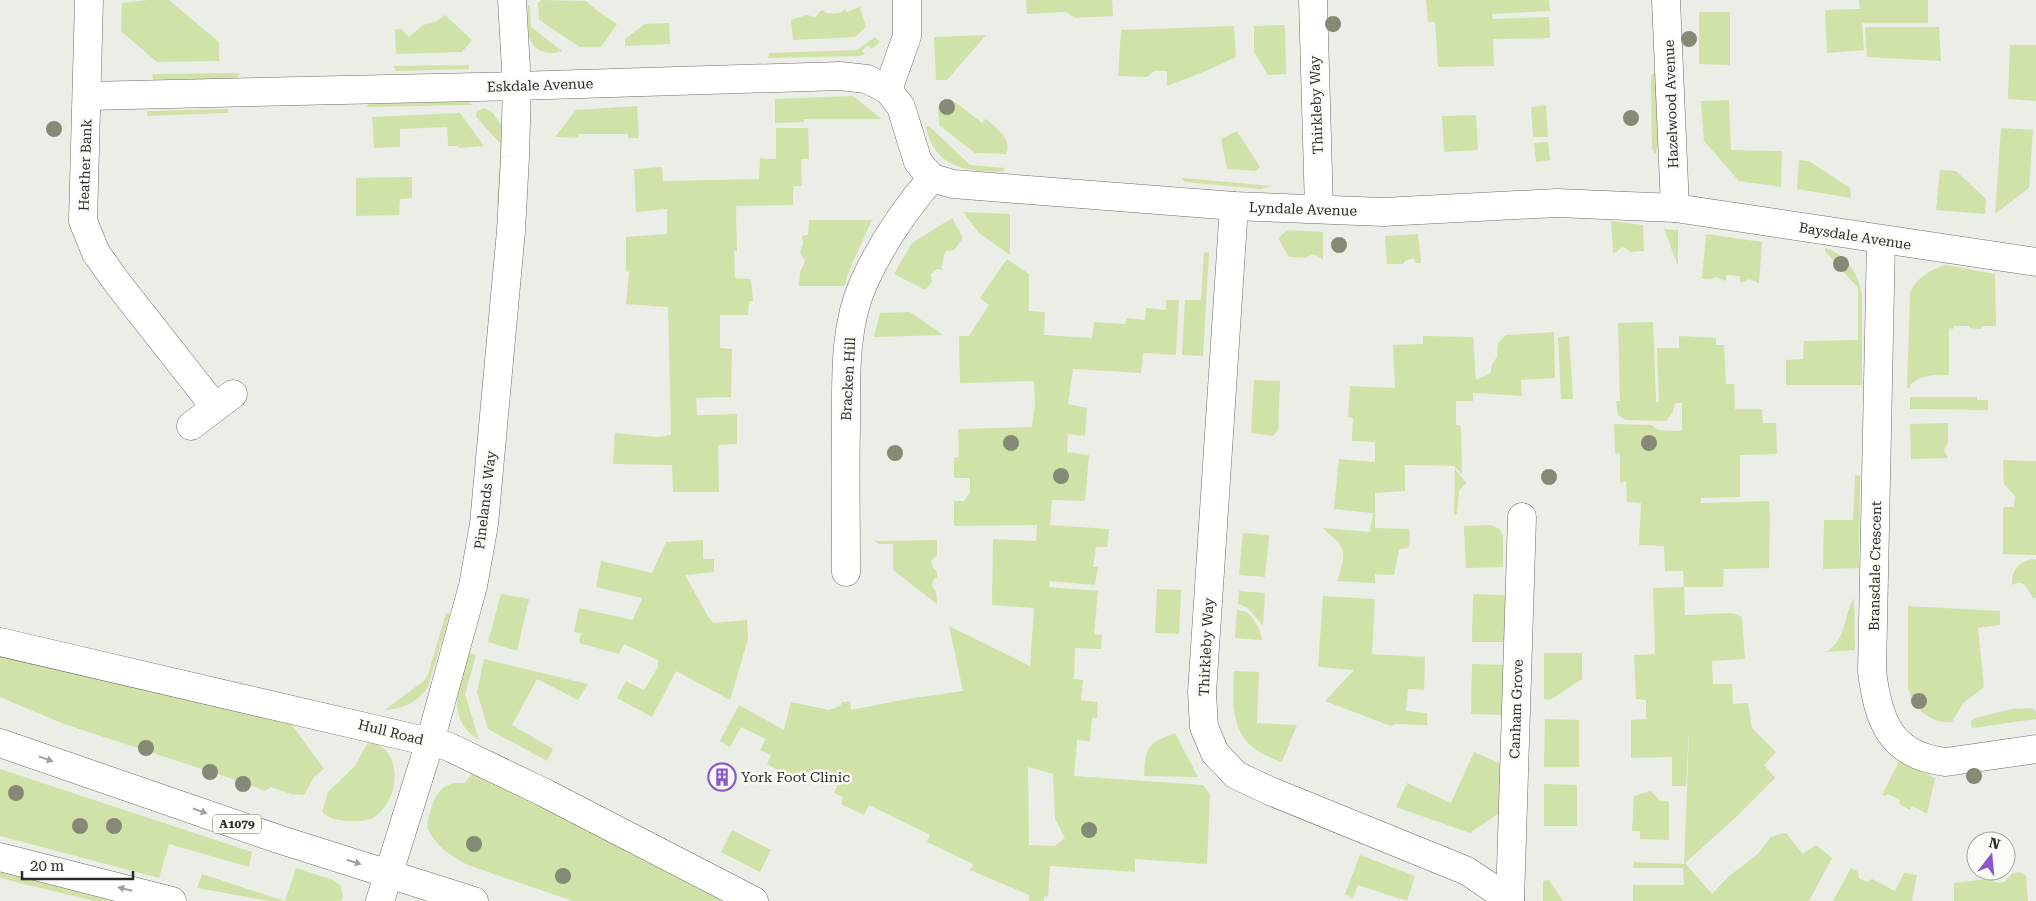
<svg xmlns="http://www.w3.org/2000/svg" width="2036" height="901" font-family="'Roboto Serif',serif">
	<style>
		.green { fill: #d0e2a7; fill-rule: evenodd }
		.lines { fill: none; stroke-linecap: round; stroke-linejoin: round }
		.minor-casing { stroke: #6c6e68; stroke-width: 29 }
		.major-casing { stroke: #6c6e68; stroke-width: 29 }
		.minor { stroke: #fff; stroke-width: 28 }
		.major { stroke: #fff; stroke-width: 28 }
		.tree { fill: #848a75 }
		.oneway { fill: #a0a09f }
		.labels { text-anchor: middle; stroke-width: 5; stroke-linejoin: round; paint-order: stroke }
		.shield { fill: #f9fbf4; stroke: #6a6a67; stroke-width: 1 }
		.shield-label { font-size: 12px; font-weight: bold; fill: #2c2c2a }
		.street-label { font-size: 14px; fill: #2c2c2a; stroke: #f9fbf4 }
		.poi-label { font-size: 14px; fill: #2c2c2a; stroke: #f9fbf4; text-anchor: start }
	</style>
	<rect width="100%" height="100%" fill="#ebede7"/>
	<g class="green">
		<polygon points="148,0 169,0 219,42 219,61 157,62 121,31 122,3"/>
		<polygon points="541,0 586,1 599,12 617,24 601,47 580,47 539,20 538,3"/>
		<polygon points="1026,0 1112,0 1113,16 1075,18 1066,12 1027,14"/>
		<polygon points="1426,0 1549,0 1550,11 1492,14 1493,19 1549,17 1550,38 1493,39 1494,66 1438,67 1435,22 1428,22"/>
		<polygon points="1859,0 1928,0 1928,23 1862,23 1864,50 1827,53 1825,10 1860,9"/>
		<path d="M528,5H530L531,27L562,51C549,56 534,52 529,37C527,28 528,15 528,5Z"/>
		<path d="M860,7L866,27L855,37L793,40L791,20L806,15L816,17L820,11L824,10L825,13C832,13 840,16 845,8L846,12Z"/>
		<polygon points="1699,12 1730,12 1730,65 1699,64"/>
		<polygon points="445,15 472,40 462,52 396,54 395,30 401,29 409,37 423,25 437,21"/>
		<polygon points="669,23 670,44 625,46 625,39 645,24"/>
		<polygon points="1285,25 1286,74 1268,75 1254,52 1254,26"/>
		<polygon points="1234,26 1236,57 1206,71 1167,86 1167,71 1154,71 1147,77 1118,76 1121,30"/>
		<polygon points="1865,27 1939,27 1941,61 1867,57"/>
		<polygon points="986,35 947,80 936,80 934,37"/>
		<polygon points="875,37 880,42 872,49 868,45 862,51 865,54 859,56 768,58 769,53 857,50"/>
		<polygon points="2010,45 2036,45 2036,101 2008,99"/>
		<polygon points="469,65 469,69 396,71 393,66"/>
		<polygon points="1656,72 1659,78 1658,147 1655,154 1652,149 1651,75"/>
		<polygon points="241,73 237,78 153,80 152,74"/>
		<polygon points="853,96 882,119 804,119 804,122 775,123 775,99"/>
		<polygon points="1729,100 1731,150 1782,151 1781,187 1739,181 1704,141 1701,101"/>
		<polygon points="466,101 473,105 367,107 369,102"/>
		<path d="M955,102L982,123L986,119C996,128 1013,139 1006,154L975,153L939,125L938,107Z"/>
		<polygon points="1546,105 1548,137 1533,137 1531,107"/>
		<polygon points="637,106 639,138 628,138 628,134 579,134 578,138 555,137 576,110"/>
		<polygon points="484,108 493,113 502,127 501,207 497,206 500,158 500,143 476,117 477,111"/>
		<polygon points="228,109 228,113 147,116 147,111"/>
		<polygon points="460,113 484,146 459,148 459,146 448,146 447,127 400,129 400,147 374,148 372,117"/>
		<polygon points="1476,115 1478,150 1444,152 1442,116"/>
		<path d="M929,126L970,165L1005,168L1002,172C965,171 935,168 926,127Z"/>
		<polygon points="776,128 808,128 809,159 801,159 802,186 793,186 793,205 736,206 737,251 734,251 735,278 751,279 753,301 749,301 748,315 720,315 720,348 732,349 731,397 696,398 697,415 737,414 737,444 718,445 719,492 673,492 672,465 613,464 615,433 658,437 671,435 668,307 626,304 629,272 626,271 626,237 667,234 667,209 636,212 634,169 662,167 663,181 759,179 760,158 776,159"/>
		<polygon points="2001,128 2033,130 2029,188 1995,214"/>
		<polygon points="1237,131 1260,167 1256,171 1227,169 1221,139"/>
		<polygon points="1548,142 1550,160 1536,162 1534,143"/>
		<polygon points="1799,160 1809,161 1850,188 1851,198 1797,189"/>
		<polygon points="1940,170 1956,171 1986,199 1985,214 1936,210"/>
		<polygon points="412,177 412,198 400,199 399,215 356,216 356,178"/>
		<polygon points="1182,178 1272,186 1260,189 1185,182"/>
		<polygon points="963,212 1010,214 1010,255 979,233"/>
		<path d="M952,218L963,238L954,250L946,251C942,257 944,262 941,268L943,270L937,269L931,274L932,282L925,290L894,274L912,243Z"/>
		<polygon points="809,220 872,220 851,266 844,286 799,286 800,272 805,262 800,252 803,244 802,236 808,235"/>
		<polygon points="1611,221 1643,225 1644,251 1630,252 1627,249 1622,247 1616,252 1613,253"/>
		<polygon points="1664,229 1678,230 1678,266"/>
		<polygon points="1288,230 1323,232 1323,259 1313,254 1305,258 1289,257 1278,238"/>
		<polygon points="1418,234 1421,263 1416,263 1413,258 1405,261 1403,264 1387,264 1385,236"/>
		<polygon points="1706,234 1762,242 1759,283 1749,279 1744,282 1740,282 1740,276 1726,275 1726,281 1716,277 1710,279 1702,279"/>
		<path d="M1825,248C1846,254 1858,273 1862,294V385H1786V360L1803,359L1804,341L1858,340V288L1825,251Z"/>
		<polygon points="1204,252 1209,253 1203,356 1182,355 1185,300 1201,300"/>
		<path d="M1007,259L1029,274V311L1045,312L1044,335L1092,338L1094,322L1125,324L1126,320L1128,318L1145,320L1146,308L1166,310V300H1179L1176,355L1143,353L1141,373L1073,369L1068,404L1087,408L1085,436L1068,434L1067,452L1089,455L1085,501L1052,500L1050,525L1109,529L1107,547H1096L1093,567H1098L1095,585L1050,581L1049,587L1098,591L1094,634L1102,635L1101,649L1075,648L1074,679L1083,680L1081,700L1098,702L1097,718H1092L1090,741L1077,740L1074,776L1203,785L1210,794L1207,864L1135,859V872L1050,866L1048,896L1044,897V901H1029V895L970,870L973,864L927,842L930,835L869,805L864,815L841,804L843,797L834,793L839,782L814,771L807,785L767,764L771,755L760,750L766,739L741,727L730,747L720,741L739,705L784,730L791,702L829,710L840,706L842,702L850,701L851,710L907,699L963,691L949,626L1030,666L1034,608L992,605L993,539L1036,541L1037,525L954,526V501H964L970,492V478H954V458L959,457L958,429L1032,427L1035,405L1034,381L960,383L959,336H969L989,305L980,298ZM1028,767L1053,774L1055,819L1065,838L1055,846L1029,845Z"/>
		<path d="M1946,265L1995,274L1996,326H1982L1981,329L1970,328V326H1953V329L1949,328V375C1934,375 1923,374 1911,384L1910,388H1907L1910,294C1915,279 1931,269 1946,265Z"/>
		<polygon points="910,312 943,335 874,337 880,313"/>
		<polygon points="1653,322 1656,402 1659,402 1657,348 1679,348 1679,336 1716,338 1716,345 1724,345 1726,384 1734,384 1735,409 1762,409 1763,423 1776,423 1777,454 1740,455 1740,497 1701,498 1701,503 1769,501 1770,519 1769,568 1724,569 1723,587 1684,587 1685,615 1733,613 1742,617 1745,659 1712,661 1713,684 1732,684 1733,704 1748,703 1752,728 1776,752 1764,765 1775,778 1734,819 1685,863 1712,894 1728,877 1758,854 1771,837 1783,833 1786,833 1803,854 1816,845 1832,858 1809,901 1633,901 1633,885 1684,885 1683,868 1633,868 1634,862 1684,864 1689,738 1689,731 1686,786 1672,786 1672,757 1631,758 1631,720 1646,719 1646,700 1636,699 1634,655 1655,654 1653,588 1684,587 1683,571 1665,571 1664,546 1639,545 1641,503 1627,502 1626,481 1620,483 1620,454 1615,453 1614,424 1651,425 1658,430 1682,431 1682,403 1675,403 1673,412 1666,421 1626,420 1618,415 1616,401 1620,401 1618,323"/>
		<path d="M1554,332L1555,378L1521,380L1522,396L1473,393V401H1456V425L1461,426L1462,474L1454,466L1405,465V491L1375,493V528L1409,529L1410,542L1408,548L1399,549L1394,575L1375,574V583L1337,581C1341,569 1348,554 1338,542C1334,537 1327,533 1323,528L1370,532L1373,513L1334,509L1339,459L1375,462V442L1352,441L1353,418L1348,417L1350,386L1395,388L1393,345L1423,344V336L1473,337L1476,380L1491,373V366L1497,357L1498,343L1506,335Z"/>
		<polygon points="1569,336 1573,399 1561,399 1558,337"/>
		<polygon points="1254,380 1280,381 1278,430 1273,436 1251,433"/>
		<polygon points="1910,397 1977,397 1977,400 1988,400 1988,410 1910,409"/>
		<polygon points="1948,423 1948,442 1944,450 1948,458 1911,459 1910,424"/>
		<polygon points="2003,460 2036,461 2036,555 2003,554 2003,507 2014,507 2015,496 2004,484"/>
		<polygon points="1455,469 1466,483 1459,491 1457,514 1454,515"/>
		<polygon points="1855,475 1860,476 1859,568 1823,569 1824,520 1853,520"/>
		<polygon points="1491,525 1500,529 1503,538 1503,567 1466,568 1464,526"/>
		<polygon points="1243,533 1269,535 1265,577 1239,575"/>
		<polygon points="703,540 703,559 714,559 714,572 685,575 709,618 714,623 747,620 748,639 730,700 676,671 652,717 617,698 626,681 644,690 658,667 658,660 624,644 619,654 579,643 581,633 574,632 579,608 633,620 642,598 596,587 601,561 652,573 666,542"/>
		<polygon points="937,540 937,555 931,561 933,568 937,572 937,577 933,580 932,586 936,592 937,604 893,570 893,544 879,544 874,541"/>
		<path d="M2032,559L2036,560V598H2033C2026,588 2026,579 2012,585C2012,570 2017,563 2032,559Z"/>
		<polygon points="1157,589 1181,590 1179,634 1155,633"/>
		<polygon points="1239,591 1265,593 1263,626 1247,607 1238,604"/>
		<polygon points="501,594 529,599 517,651 488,642"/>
		<polygon points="1473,594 1505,595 1506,642 1472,642"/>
		<polygon points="1323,596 1375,599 1372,654 1425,657 1424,690 1408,689 1406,711 1427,713 1427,725 1395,724 1391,726 1325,701 1354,670 1318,667"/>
		<path d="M1854,598L1855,650L1826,652C1847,640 1843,616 1854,598Z"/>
		<path d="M1908,606L2000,611V625L1978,628L1984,687L1963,703L1952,722C1930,724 1914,708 1908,688Z"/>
		<path d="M1237,610C1239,610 1244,611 1246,612C1253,616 1262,633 1262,640L1235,638Z"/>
		<path d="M446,613L450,614L428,687C418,702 403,709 385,710L425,680L428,674Z"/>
		<path d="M469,653L476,655L465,694L479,740C444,718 460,685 469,653Z"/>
		<polygon points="1544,653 1582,653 1582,679 1550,700 1544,699"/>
		<polygon points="0,654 290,722 324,769 314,777 304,795 291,794 271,787 265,791 236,780 64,724 0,697"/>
		<polygon points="484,659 588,684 578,700 537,679 512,725 553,749 547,761 488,729 477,692"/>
		<polygon points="1472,664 1505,665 1504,715 1471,714"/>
		<path d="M1234,671L1259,672L1257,723L1297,725L1282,762C1232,745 1232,718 1234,671Z"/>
		<polygon points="2031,708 2036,711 2036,719 1972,728 1971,721 1975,718 2012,709"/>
		<polygon points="1545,719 1579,720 1579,767 1544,767"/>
		<path d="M1175,733L1198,777L1144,776C1146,745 1147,744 1175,733Z"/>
		<path d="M373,742C378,745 385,748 388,753C401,772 394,802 376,816C368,822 356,821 346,821C337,820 328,818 322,812L328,792L355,766L367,744Z"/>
		<polygon points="1474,752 1502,764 1499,813 1470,833 1396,807 1407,783 1451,803"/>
		<polygon points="1899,761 1935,778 1927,814 1912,806 1910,810 1899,804 1900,800 1888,794 1885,796 1882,795"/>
		<polygon points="0,769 252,852 249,867 169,844 159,878 0,836"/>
		<path d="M474,770L728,901H573L468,865C449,855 438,848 427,828C431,804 436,780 465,783Z"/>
		<polygon points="1544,784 1577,785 1577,826 1544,826"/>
		<polygon points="1651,791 1659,800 1669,802 1669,840 1640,839 1640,831 1632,831 1634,796"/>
		<polygon points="732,830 771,850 760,872 721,852"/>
		<polygon points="1360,855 1415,876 1407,901 1358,885 1353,898 1345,894"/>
		<polygon points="296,868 333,880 341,886 343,897 341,901 285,901"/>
		<polygon points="1851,868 1858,872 1859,878 1867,882 1872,879 1895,891 1904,873 1917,875 1912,901 1833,901"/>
		<polygon points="0,870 112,901 94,901 0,878"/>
		<polygon points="2019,872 2026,876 2028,901 1954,901 1954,883 1988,879 1999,883 2004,882 2012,874"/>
		<polygon points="202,874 284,901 270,901 197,888"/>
		<polygon points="1549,880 1563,901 1543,901 1543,881"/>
	</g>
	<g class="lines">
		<g class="minor-casing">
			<g id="minor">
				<polyline points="89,0 83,221 96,253 119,285 215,407"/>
				<polyline points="1313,0 1319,209"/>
				<polyline points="1666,0 1675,208"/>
				<polyline points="888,90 907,36 907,0"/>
				<polyline points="87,96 517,86 840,76 867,79 888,90 901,107 918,162 932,178 953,184 1234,206 1383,212 1557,203 1675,208 2036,262"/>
				<polyline points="1234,206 1202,693 1204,727 1215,753 1236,775 1270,791 1467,871 1510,900"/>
				<path d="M1881,240L1872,671C1878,720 1890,756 1946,762L2036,749"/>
				<polyline points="191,426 233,394"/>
				<path d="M846,572C846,523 845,474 846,424C846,377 844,326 864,282C881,245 905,209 932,178"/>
				<polyline points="0,642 447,746 543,792 754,901"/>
				<polyline points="380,901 430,742 473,586 484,524 511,231 515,157 517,86 512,0"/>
				<polyline points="1510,901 1522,517"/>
			</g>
		</g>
		<g class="major-casing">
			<g id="major">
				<polyline points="0,743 278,839 474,901"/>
				<polyline points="0,857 172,901"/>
			</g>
		</g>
		<use href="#minor" class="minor"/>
		<use href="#major" class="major"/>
	</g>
	<g class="tree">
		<circle cx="1333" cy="24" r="8"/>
		<circle cx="1689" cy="39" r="8"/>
		<circle cx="947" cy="107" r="8"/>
		<circle cx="1631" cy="118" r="8"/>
		<circle cx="54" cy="129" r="8"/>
		<circle cx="1339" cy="245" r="8"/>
		<circle cx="1841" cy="264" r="8"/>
		<circle cx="1011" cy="443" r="8"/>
		<circle cx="1649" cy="443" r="8"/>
		<circle cx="895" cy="453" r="8"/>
		<circle cx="1061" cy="476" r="8"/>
		<circle cx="1549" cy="477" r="8"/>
		<circle cx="1919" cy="701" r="8"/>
		<circle cx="146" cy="748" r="8"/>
		<circle cx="210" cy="772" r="8"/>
		<circle cx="1974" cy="776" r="8"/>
		<circle cx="243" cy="784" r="8"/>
		<circle cx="16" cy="793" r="8"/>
		<circle cx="80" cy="826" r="8"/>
		<circle cx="114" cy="826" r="8"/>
		<circle cx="1089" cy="830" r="8"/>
		<circle cx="474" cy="844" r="8"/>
		<circle cx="563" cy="876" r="8"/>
	</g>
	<defs><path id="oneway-solid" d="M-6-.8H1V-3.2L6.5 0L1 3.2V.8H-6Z" transform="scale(1.25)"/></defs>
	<g class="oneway">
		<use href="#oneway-solid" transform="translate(46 759) rotate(19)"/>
		<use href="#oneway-solid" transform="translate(200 811) rotate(19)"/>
		<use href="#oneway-solid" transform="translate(354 862) rotate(17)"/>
		<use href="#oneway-solid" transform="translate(125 889) rotate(-166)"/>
	</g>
	<defs>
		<g id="building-ring" transform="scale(1.4375)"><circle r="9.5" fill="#f9fbf4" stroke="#8c57cf" stroke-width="1.5"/><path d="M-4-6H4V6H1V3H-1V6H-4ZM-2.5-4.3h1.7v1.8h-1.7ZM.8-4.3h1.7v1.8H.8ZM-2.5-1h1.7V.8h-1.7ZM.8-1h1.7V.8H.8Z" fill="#8c57cf"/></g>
	</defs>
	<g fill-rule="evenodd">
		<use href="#building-ring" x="722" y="777"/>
	</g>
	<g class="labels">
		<rect class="shield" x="213" y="814.5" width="48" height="19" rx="4"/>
		<g class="shield-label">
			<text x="237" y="828">A1079</text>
		</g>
		<g class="street-label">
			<text transform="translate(540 85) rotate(-2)" y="5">Eskdale Avenue</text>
			<text transform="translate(1671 104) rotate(-92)" y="5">Hazelwood Avenue</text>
			<text transform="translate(1316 105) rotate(-92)" y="5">Thirkleby Way</text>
			<text transform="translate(85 165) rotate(-88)" y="5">Heather Bank</text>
			<text transform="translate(1303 209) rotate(2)" y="5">Lyndale Avenue</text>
			<text transform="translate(1855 236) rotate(9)" y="5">Baysdale Avenue</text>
			<text transform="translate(848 379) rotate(-87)" y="5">Bracken Hill</text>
			<text transform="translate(485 500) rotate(-83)" y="5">Pinelands Way</text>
			<text transform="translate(1875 566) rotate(-89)" y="5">Bransdale Crescent</text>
			<text transform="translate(1206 647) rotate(-87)" y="5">Thirkleby Way</text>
			<text transform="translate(1516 709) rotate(-88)" y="5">Canham Grove</text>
			<text transform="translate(391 732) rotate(14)" y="5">Hull Road</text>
		</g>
		<g class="poi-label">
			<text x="741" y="782">York Foot Clinic</text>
		</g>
	</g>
	<g transform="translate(1991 856) rotate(16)"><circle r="24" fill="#f9fbf4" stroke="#a7a8a3"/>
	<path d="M0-4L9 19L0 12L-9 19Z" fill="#8c57cf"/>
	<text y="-8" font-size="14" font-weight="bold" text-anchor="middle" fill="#2c2c2a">N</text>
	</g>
	<path d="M22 871v8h111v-8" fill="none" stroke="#2c2c2a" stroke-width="2.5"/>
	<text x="30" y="871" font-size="15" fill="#2c2c2a" stroke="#f9fbf4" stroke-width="4" paint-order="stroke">20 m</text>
</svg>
